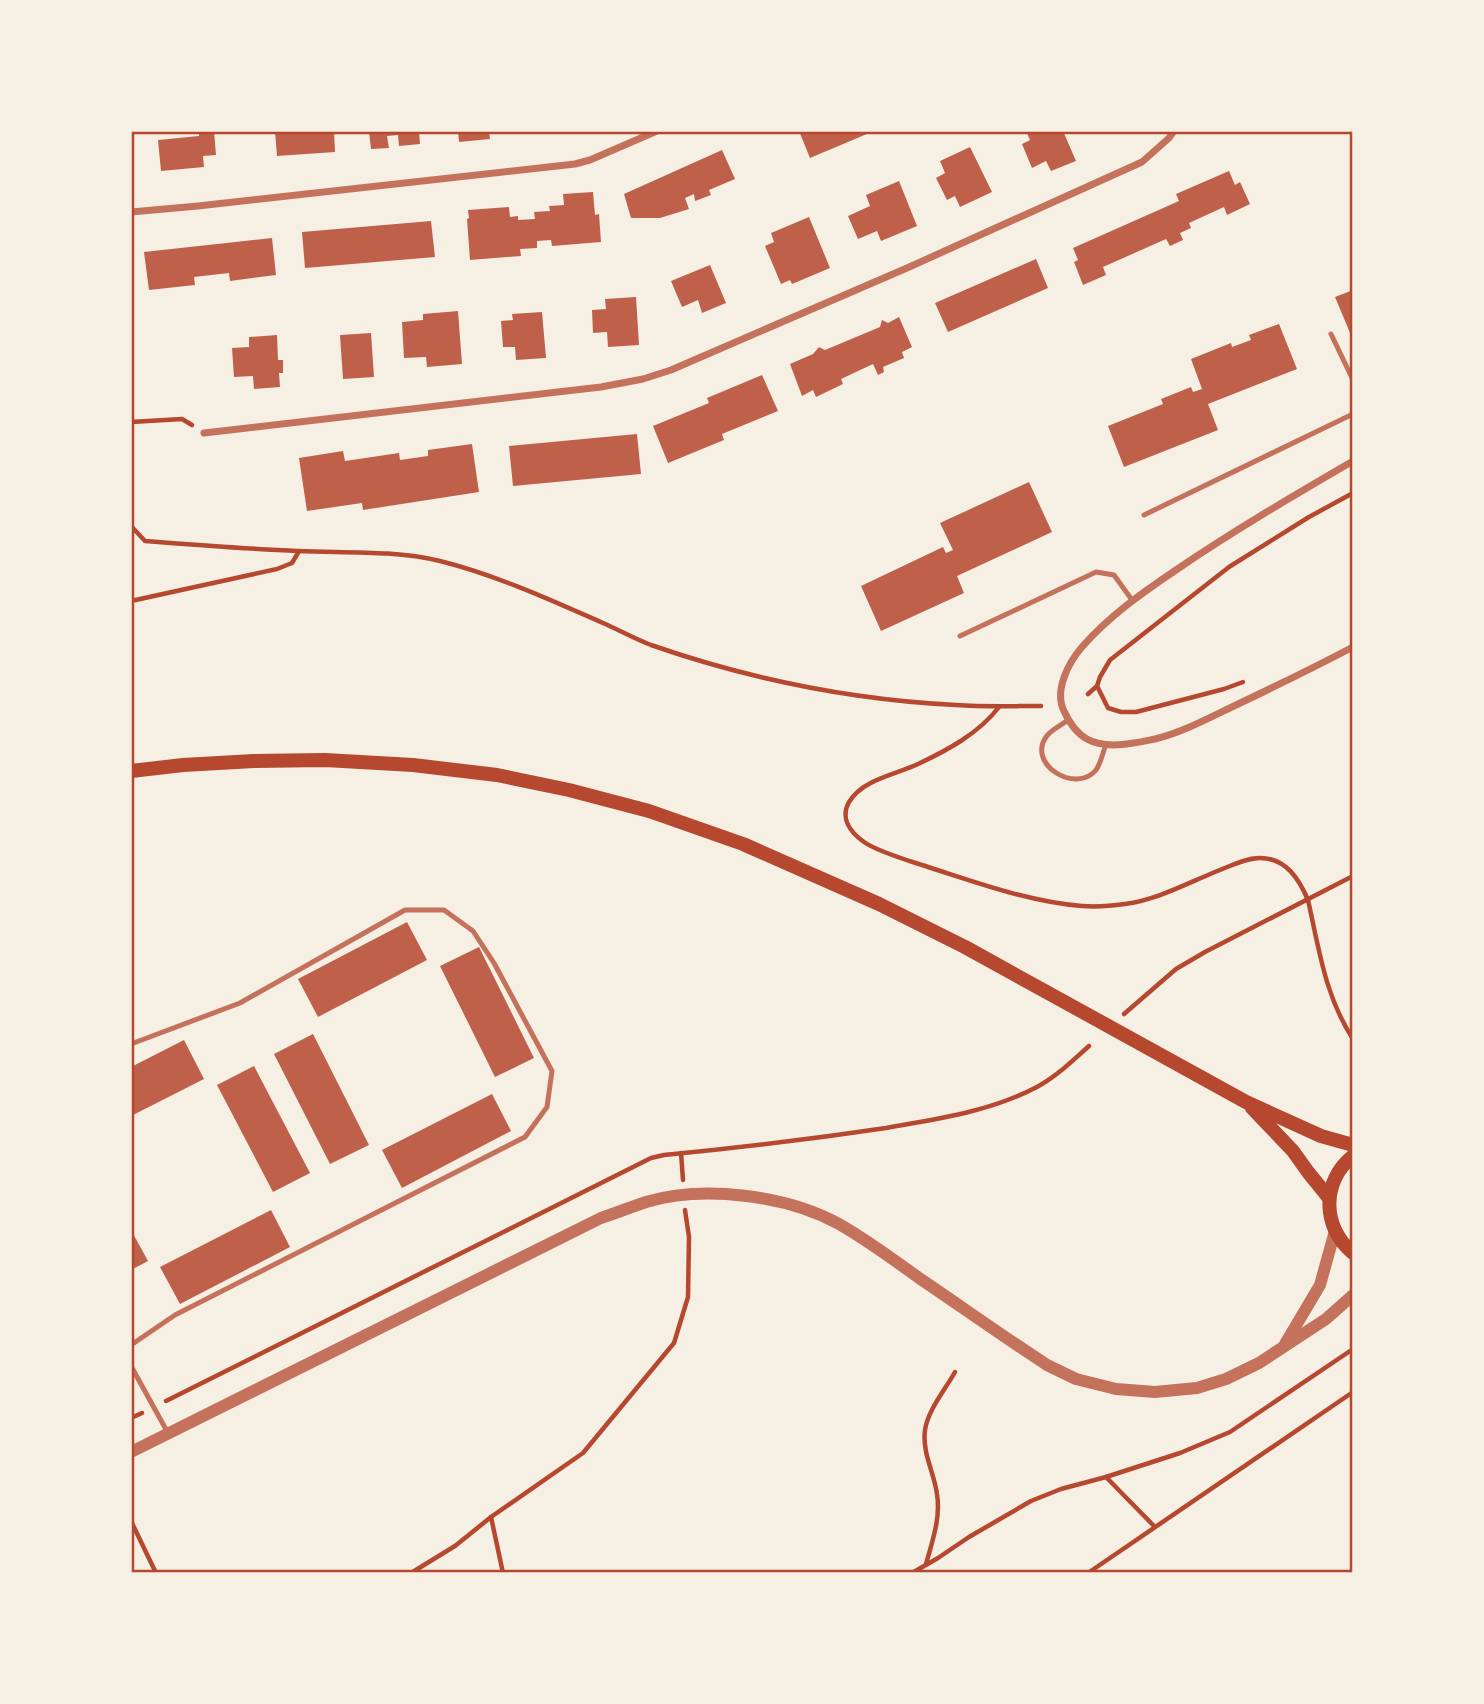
<svg xmlns="http://www.w3.org/2000/svg" width="1484" height="1704" font-family="'Libre Baskerville',serif">
	<style>
		.building { fill: #bf614a }
		.lines { fill: none; stroke-linecap: round; stroke-linejoin: round }
		.path { stroke: #b5482f; stroke-width: 4.5 }
		.service { stroke: #c5725c; stroke-width: 5 }
		.minor { stroke: #c5725c; stroke-width: 7 }
		.tertiary { stroke: #c5725c; stroke-width: 12 }
		.secondary { stroke: #b5482f; stroke-width: 14 }
		.neatline { fill: none; stroke: #b5482f; stroke-width: 2.5 }
	</style>
	<rect width="100%" height="100%" fill="#f6efe4"/>
	<g class="building">
		<polygon points="199,131 214,131 216,155 203,156 204,167 161,171 158,140 199,136"/>
		<polygon points="275,131 334,131 335,152 277,156"/>
		<polygon points="369,131 419,131 420,144 399,146 398,135 387,136 389,148 371,149"/>
		<polygon points="458,131 489,131 490,139 459,142"/>
		<polygon points="799,131 874,131 810,158"/>
		<polygon points="1026,131 1063,131 1076,161 1051,171 1046,161 1032,168 1022,144 1030,140"/>
		<polygon points="970,147 992,192 960,207 955,196 947,200 936,178 945,173 940,161"/>
		<polygon points="722,150 735,179 709,190 711,195 695,201 694,194 685,198 689,209 660,218 631,218 624,194"/>
		<polygon points="1229,171 1235,185 1240,182 1250,204 1227,215 1224,207 1189,223 1191,228 1180,233 1183,240 1170,246 1166,239 1103,267 1106,275 1083,285 1074,262 1078,260 1073,248 1179,201 1176,194"/>
		<polygon points="899,181 917,226 881,241 877,231 858,239 848,216 870,206 866,195"/>
		<polygon points="593,192 595,215 599,214 601,242 552,246 551,240 537,241 537,248 520,249 521,256 470,260 467,219 469,218 468,210 509,207 510,217 518,216 518,220 535,219 534,212 550,211 549,206 564,205 563,194"/>
		<polygon points="809,217 830,268 792,284 790,280 781,284 765,246 774,242 771,233"/>
		<polygon points="431,221 435,257 305,268 302,232"/>
		<polygon points="272,238 276,275 230,281 229,273 194,277 195,285 149,290 144,252"/>
		<polygon points="1036,259 1048,288 948,332 935,303"/>
		<polygon points="710,265 726,303 702,313 698,300 682,307 671,281"/>
		<polygon points="1353,290 1353,340 1335,297"/>
		<polygon points="636,297 639,345 608,347 607,332 593,333 592,310 606,309 605,299"/>
		<polygon points="458,311 462,364 427,367 426,357 404,358 402,322 423,320 423,314"/>
		<polygon points="542,312 546,358 516,360 515,347 503,347 501,321 513,320 512,314"/>
		<polygon points="899,317 912,347 902,352 904,358 883,367 884,372 878,375 873,364 841,379 843,384 816,397 813,390 802,396 790,364 813,354 819,347 825,350 880,327 882,320 888,323"/>
		<polygon points="1279,324 1297,369 1208,404 1218,430 1124,467 1108,426 1163,404 1161,399 1191,387 1193,392 1202,389 1191,359 1231,343 1232,347 1251,340 1249,335"/>
		<polygon points="371,333 374,377 343,379 340,335"/>
		<polygon points="277,335 278,360 283,360 283,373 279,373 280,387 254,389 253,376 234,377 232,348 249,347 249,337"/>
		<polygon points="762,375 778,411 722,434 724,440 668,463 653,426 709,403 707,398"/>
		<polygon points="637,434 641,474 513,486 509,446"/>
		<polygon points="472,444 479,492 363,510 362,503 307,511 299,458 343,451 345,461 399,453 400,460 428,456 428,450"/>
		<polygon points="1029,482 1052,532 957,576 964,593 881,631 861,586 943,547 946,553 953,550 940,523"/>
		<polygon points="407,922 427,960 318,1017 298,979"/>
		<polygon points="479,947 534,1058 495,1077 440,966"/>
		<polygon points="313,1034 369,1145 330,1164 274,1054"/>
		<polygon points="184,1040 204,1079 131,1116 131,1067"/>
		<polygon points="254,1066 310,1173 273,1192 217,1085"/>
		<polygon points="492,1094 511,1131 402,1188 382,1150"/>
		<polygon points="271,1210 290,1247 180,1304 160,1267"/>
		<polygon points="131,1230 148,1261 131,1270"/>
	</g>
	<g class="lines">
		<g class="path">
			<polyline points="131,422 182,419 192,425"/>
			<path d="M131,526L145,541C196,545 247,549 298,551C346,553 393,550 440,561C496,575 551,600 603,623C619,630 635,639 651,645C749,679 853,700 956,705C984,707 1013,706 1041,706"/>
			<polyline points="131,601 277,569 292,563 299,551"/>
			<polyline points="1097,686 1108,708 1121,712 1136,712 1224,689 1243,682"/>
			<polyline points="1088,694 1097,686 1100,677 1110,660 1229,567 1309,517 1353,493"/>
			<path d="M999,707C979,733 948,750 918,764C895,775 863,779 849,802C840,818 850,832 864,842C878,852 910,861 928,867C978,883 1030,902 1082,906C1095,907 1111,906 1125,904C1156,900 1186,884 1215,872C1228,867 1245,858 1260,858C1286,858 1299,879 1308,900C1319,949 1325,996 1353,1039"/>
			<polyline points="1124,1014 1176,969 1205,952 1353,876"/>
			<polyline points="681,1153 683,1180"/>
			<path d="M166,1401L651,1158L664,1155C738,1148 812,1139 886,1128C937,1119 988,1112 1035,1088C1055,1078 1072,1061 1089,1046"/>
			<polyline points="131,1418 142,1413"/>
			<polyline points="1106,1477 1154,1526"/>
			<polyline points="491,1517 503,1573"/>
			<polyline points="131,1521 156,1573"/>
			<path d="M926,1564C932,1542 941,1518 937,1494C934,1472 922,1453 925,1430C928,1410 945,1390 955,1372"/>
			<polyline points="411,1573 455,1546 491,1517 583,1453 674,1343 688,1297 689,1237 685,1210"/>
			<polyline points="912,1573 938,1558 969,1537 1031,1501 1061,1489 1106,1477 1180,1453 1230,1432 1353,1349"/>
			<polyline points="1088,1573 1353,1392"/>
		</g>
		<g class="service">
			<polyline points="1331,334 1353,380"/>
			<polyline points="1144,515 1353,414"/>
			<polyline points="960,636 1096,572 1114,575 1132,600"/>
			<path d="M1068,720C1062,725 1050,730 1046,737C1027,765 1076,794 1096,770C1101,763 1103,752 1106,744"/>
			<polyline points="131,1044 240,1003 405,910 444,910 473,931 494,963 552,1071 547,1107 525,1137 175,1315 131,1345"/>
			<polyline points="131,1366 168,1433"/>
		</g>
		<g class="minor">
			<polyline points="131,212 198,206 575,164 590,160 657,131"/>
			<polyline points="204,433 601,387 643,379 671,370 907,268 1142,162 1169,138 1174,131"/>
			<path d="M1353,461C1293,496 1233,531 1176,570C1142,593 1109,616 1082,647C1068,663 1054,691 1064,711C1069,722 1076,733 1087,739C1106,750 1135,743 1155,739C1181,733 1209,718 1234,706C1274,687 1313,668 1353,647"/>
		</g>
		<g class="tertiary">
			<polyline points="1285,1344 1320,1285 1335,1231"/>
			<path d="M131,1452L601,1218C616,1213 631,1207 646,1202C704,1185 786,1195 839,1224C867,1240 893,1259 919,1278C962,1307 1004,1337 1047,1365L1076,1379L1116,1389L1155,1392L1197,1388L1226,1379L1259,1363L1326,1319L1353,1295"/>
		</g>
		<g class="secondary">
			<polyline points="131,771 183,765 254,761 325,760 413,765 497,775 569,790 649,811 743,844 879,904 965,947 1246,1102 1321,1136 1353,1145"/>
			<polyline points="1252,1108 1293,1151 1308,1172 1329,1198"/>
			<path d="M1353,1156C1321,1181 1322,1228 1353,1253"/>
		</g>
	</g>
	<rect width="1484" height="1704" fill="none" stroke="#f6efe4" stroke-width="266"/>
	<rect x="133" y="133" width="1218" height="1438" class="neatline"/>
</svg>
